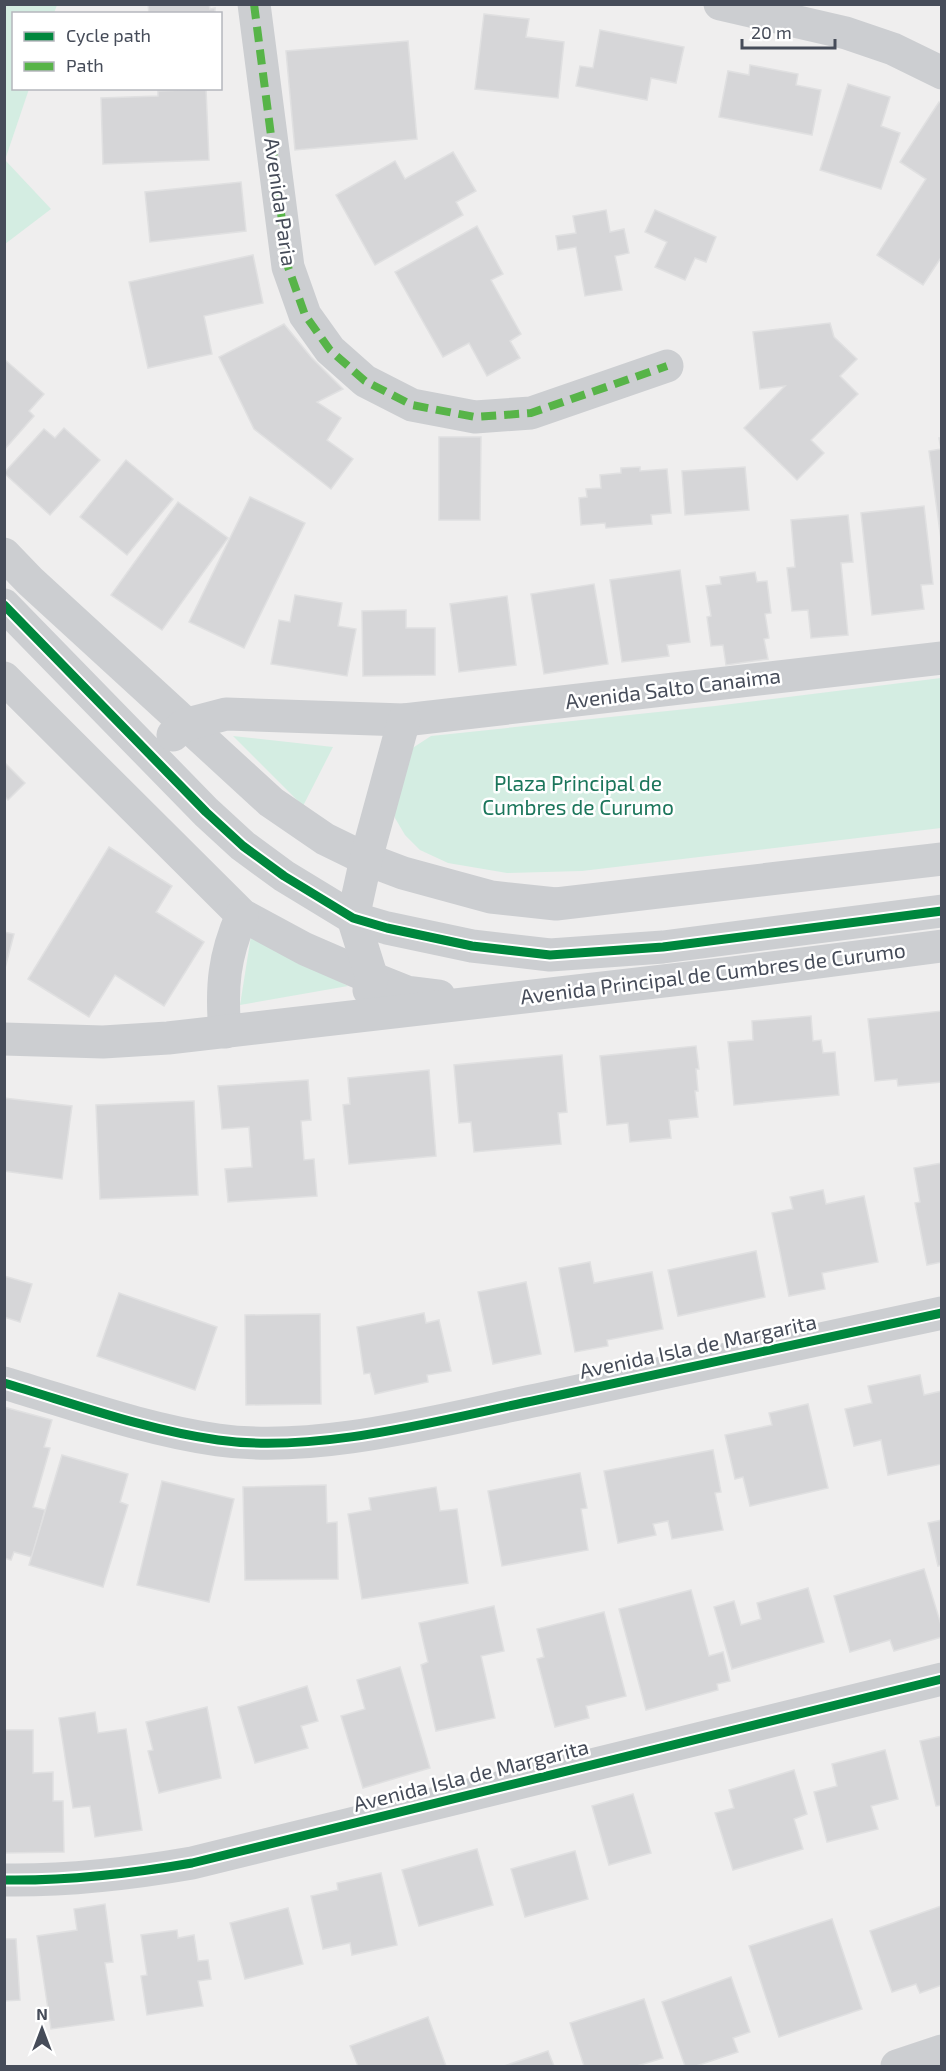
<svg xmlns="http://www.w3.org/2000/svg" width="946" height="2071" font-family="'Exo 2',sans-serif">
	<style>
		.green { fill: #d4ede2 }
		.building { fill: #d6d6d8; stroke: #e0e0e1; stroke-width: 1.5 }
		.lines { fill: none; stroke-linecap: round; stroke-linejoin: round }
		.minor { stroke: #ccced1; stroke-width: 33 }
		.quiet { stroke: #57b448; stroke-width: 8; stroke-dasharray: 15 8; stroke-linecap: butt }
		.cycleway-casing { stroke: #fff; stroke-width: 13 }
		.cycleway { stroke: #00873e; stroke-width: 9 }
		.labels { text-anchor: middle; stroke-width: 5; stroke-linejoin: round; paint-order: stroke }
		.street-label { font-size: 21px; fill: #464c59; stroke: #fff }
		.park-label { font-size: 21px; fill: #1b765b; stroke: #fff }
	</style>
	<rect width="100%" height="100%" fill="#efeeee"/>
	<g class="green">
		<polygon points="5,4 57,5 54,13 14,14 14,88 29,89 5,160 51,209 5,244"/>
		<polygon points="941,678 941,828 582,871 507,873 448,863 420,850 405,835 395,818 392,793 411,749 431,736 715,706"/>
		<polygon points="233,736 333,747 303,806"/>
		<polygon points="251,936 348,986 240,1005"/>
	</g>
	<g class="building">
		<polygon points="148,4 209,4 210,9 215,8 215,14 149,14"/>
		<polygon points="484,14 529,19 526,37 564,42 558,98 475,89"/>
		<polygon points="600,30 684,47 676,83 651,78 647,100 576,86 580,66 593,68"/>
		<polygon points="408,41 417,139 295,150 286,51"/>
		<polygon points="750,65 798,74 796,85 821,90 812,135 719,117 728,71 749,75"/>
		<polygon points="848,84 890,97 881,126 900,133 881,189 820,170"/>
		<polygon points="206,89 209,160 103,164 101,98 158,96 158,91"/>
		<polygon points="939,102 942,104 942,256 923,285 877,255 926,179 900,162"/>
		<polygon points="453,152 476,191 456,202 463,215 375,265 336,195 395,161 405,179"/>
		<polygon points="241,182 246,231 150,242 145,192"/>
		<polygon points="606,210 610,232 624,229 629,253 615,256 622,290 585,296 576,247 558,250 556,236 576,233 573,216"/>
		<polygon points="655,210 716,237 706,262 695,258 685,280 655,267 667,242 645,232"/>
		<polygon points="477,226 503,274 491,280 521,334 510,341 520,358 487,376 469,343 443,357 395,272"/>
		<polygon points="253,255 263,303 204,316 212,354 148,368 129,282"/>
		<polygon points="830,323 834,337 857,359 840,376 858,394 811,440 824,453 797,480 744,428 785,386 760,389 753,332"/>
		<polygon points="284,324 311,357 343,389 317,402 341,418 327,440 353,459 331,489 254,429 219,357"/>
		<polygon points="4,359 44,394 29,411 34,416 4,450"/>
		<polygon points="64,428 100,460 50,515 4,473 44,429 55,438"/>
		<polygon points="439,437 481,437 480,520 439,520"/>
		<polygon points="939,438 942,438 942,547 929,451 941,449"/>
		<polygon points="126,460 173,499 127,555 80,517"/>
		<polygon points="640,467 640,471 667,469 671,513 651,515 652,524 606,528 605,523 581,525 579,498 587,497 586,489 601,488 600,475 621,473 621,468"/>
		<polygon points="745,467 749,510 685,515 682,471"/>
		<polygon points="250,497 305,523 244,648 189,622"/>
		<polygon points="178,502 228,538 162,630 111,595"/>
		<polygon points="924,506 933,584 921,585 924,609 872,615 861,513"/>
		<polygon points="848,515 853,562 841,563 848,635 811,638 808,610 792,611 787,568 795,567 791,520"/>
		<polygon points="680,570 690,642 667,645 669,656 622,662 610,580"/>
		<polygon points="755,572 757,582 767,581 771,613 765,614 769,638 764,639 768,659 726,665 723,645 711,646 707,617 711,616 706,586 721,584 720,577"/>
		<polygon points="594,584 608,664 544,674 531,594"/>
		<polygon points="295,595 342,603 338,626 356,629 347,676 271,664 279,620 290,622"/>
		<polygon points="507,596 516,665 459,672 450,604"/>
		<polygon points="406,610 406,628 435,628 435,675 363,676 362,611"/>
		<polygon points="4,762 25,783 8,800 4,796"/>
		<polygon points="109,847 172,886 156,912 204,942 164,1006 115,975 89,1017 28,979"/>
		<polygon points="4,932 14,934 4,972"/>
		<polygon points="942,1011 942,1082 898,1086 897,1079 875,1081 868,1019"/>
		<polygon points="811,1016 813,1041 821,1040 823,1053 835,1052 839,1095 734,1105 728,1042 753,1040 752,1021"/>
		<polygon points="696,1046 699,1069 696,1069 698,1091 695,1091 698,1117 669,1120 671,1138 630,1142 628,1123 607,1125 600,1056"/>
		<polygon points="562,1055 567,1112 558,1113 561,1144 474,1152 471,1122 459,1123 454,1065"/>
		<polygon points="429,1070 436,1156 349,1164 343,1105 350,1104 348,1078"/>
		<polygon points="308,1080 311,1120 301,1121 304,1160 314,1159 317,1196 228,1202 225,1169 252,1167 249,1127 222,1129 218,1086"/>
		<polygon points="4,1098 72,1106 62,1179 4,1171"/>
		<polygon points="194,1101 198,1195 100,1199 96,1105"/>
		<polygon points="942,1163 942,1262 927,1265 915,1203 920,1202 914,1168"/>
		<polygon points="823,1190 826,1204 864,1196 878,1262 822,1273 825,1289 789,1296 772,1213 793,1209 790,1197"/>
		<polygon points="756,1251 765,1297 678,1316 668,1270"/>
		<polygon points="590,1262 594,1283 652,1272 663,1329 607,1340 608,1346 575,1352 559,1268"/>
		<polygon points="4,1276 32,1284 20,1322 4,1317"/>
		<polygon points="526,1282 541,1354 493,1364 478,1292"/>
		<polygon points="119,1293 217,1327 195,1390 97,1356"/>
		<polygon points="424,1313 426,1323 439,1320 451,1371 427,1375 428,1382 375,1394 370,1373 364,1374 357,1327"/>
		<polygon points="320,1314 321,1404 246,1405 245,1315"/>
		<polygon points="920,1375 924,1395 942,1391 942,1464 888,1475 881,1440 854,1446 845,1409 872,1403 868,1386"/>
		<polygon points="808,1404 828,1488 750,1506 743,1477 735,1479 725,1435 772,1425 769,1413"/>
		<polygon points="4,1407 52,1420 44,1447 50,1448 33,1507 45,1510 32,1557 14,1552 11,1560 4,1558"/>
		<polygon points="713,1450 721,1492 715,1493 723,1530 672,1539 668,1521 653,1524 656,1535 618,1543 604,1471"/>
		<polygon points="62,1455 128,1474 120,1502 128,1505 103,1587 29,1565"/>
		<polygon points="580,1473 587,1508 581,1509 588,1550 502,1566 488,1491"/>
		<polygon points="162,1481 234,1499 209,1602 137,1585"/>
		<polygon points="326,1485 327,1523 337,1522 338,1579 245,1580 243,1487"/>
		<polygon points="436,1487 440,1511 457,1509 468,1583 362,1599 348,1514 371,1510 369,1498"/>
		<polygon points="942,1520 942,1565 938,1566 928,1523"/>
		<polygon points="924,1569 942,1628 942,1637 894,1651 890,1640 850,1652 834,1596"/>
		<polygon points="808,1588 824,1642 732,1669 714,1607 734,1601 741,1625 761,1619 757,1603"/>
		<polygon points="691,1590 709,1656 723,1652 730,1681 717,1684 718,1690 646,1710 619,1609"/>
		<polygon points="494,1606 504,1651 481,1656 495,1718 436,1731 421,1665 428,1662 419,1623"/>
		<polygon points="604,1612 626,1696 586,1706 589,1718 555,1727 537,1659 544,1657 537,1629"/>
		<polygon points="400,1667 430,1768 363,1788 341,1716 365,1709 357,1680"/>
		<polygon points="307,1686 318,1721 301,1726 308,1748 255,1763 238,1707"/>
		<polygon points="207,1707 221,1778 159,1793 148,1751 153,1750 146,1722"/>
		<polygon points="95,1712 98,1733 126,1729 142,1830 95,1837 90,1806 73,1808 59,1718"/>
		<polygon points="4,1730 33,1730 33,1773 53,1772 53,1801 63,1801 64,1852 4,1853"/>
		<polygon points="942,1736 942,1805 936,1806 920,1741"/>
		<polygon points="885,1750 898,1799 871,1806 878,1829 827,1842 814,1792 837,1786 832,1764"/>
		<polygon points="794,1770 807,1814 794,1819 803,1849 733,1870 715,1813 734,1808 729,1790"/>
		<polygon points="633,1794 651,1853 609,1865 592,1806"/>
		<polygon points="477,1849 493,1905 419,1926 402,1870"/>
		<polygon points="575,1851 588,1899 525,1917 511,1869"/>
		<polygon points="381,1873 397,1945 352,1955 350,1943 323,1949 311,1896 338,1890 337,1883"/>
		<polygon points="105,1904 113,1962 105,1963 114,2020 51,2029 37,1936 77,1930 74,1909"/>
		<polygon points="941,1906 942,1985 920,1993 916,1984 892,1992 870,1931"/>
		<polygon points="288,1908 303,1964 245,1979 230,1923"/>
		<polygon points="832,1919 862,2009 779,2037 749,1946"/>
		<polygon points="177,1930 178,1938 194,1935 198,1961 208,1960 211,1979 198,1981 203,2006 147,2015 141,1976 147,1975 141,1935"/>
		<polygon points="4,1939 16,1939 20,2000 4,2001"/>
		<polygon points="731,1977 750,2032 733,2038 738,2052 696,2066 685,2066 662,2002"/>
		<polygon points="644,1999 663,2058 637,2066 584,2066 570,2023"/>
		<polygon points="428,2017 446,2066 358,2066 350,2046"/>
		<polygon points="548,2051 554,2066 504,2066"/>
	</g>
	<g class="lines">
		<g class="minor">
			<polyline points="254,4 288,267 305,315 330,350 365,381 412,405 475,417 531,413 667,366"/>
			<polyline points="720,4 846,33 893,49 942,73"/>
			<polyline points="4,554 30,581 271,802 325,839 366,859 403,873 491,897 556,904 942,859"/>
			<polyline points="4,605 206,812 243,846 284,876 353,918 387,928 472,946 550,955 663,947 942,911"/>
			<polyline points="4,678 242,915 305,949 372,978 407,992 439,996"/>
			<polyline points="173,735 184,725 226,714 404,720 942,658"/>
			<polyline points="369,990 372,978 353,918 366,859 404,720"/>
			<path d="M225,1032C221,987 224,956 242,915"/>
			<polyline points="4,1039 103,1042 168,1038 733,973 942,946"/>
			<path d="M4,1383C75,1404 146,1430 218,1440C317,1454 440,1420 537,1400C672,1371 807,1342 942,1313"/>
			<path d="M4,1880C68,1881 129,1874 192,1863L942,1679"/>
			<polyline points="897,2066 942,2051"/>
		</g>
		<polyline class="quiet" points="254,4 288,267 305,315 330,350 365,381 412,405 475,417 531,413 667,366"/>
		<g class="cycleway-casing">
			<g id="cycleway">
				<polyline points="4,605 206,812 243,846 284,876 353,918 387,928 472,946 550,955 663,947 942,911"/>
				<path d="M4,1383C75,1404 146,1430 218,1440C317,1454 440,1420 537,1400C672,1371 807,1342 942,1313"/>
				<path d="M4,1880C68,1881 129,1874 192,1863L942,1679"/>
			</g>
		</g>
		<use href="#cycleway" class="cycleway"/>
	</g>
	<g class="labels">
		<g class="street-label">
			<text transform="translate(280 202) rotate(82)" y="7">Avenida Paria</text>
			<text transform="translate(673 689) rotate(-7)" y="7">Avenida Salto Canaima</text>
			<text transform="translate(713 974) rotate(-7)" y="7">Avenida Principal de Cumbres de Curumo</text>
			<text transform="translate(698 1347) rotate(-12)" y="7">Avenida Isla de Margarita</text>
			<text transform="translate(471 1776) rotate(-14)" y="7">Avenida Isla de Margarita</text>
		</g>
		<g class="park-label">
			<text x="578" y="791">Plaza Principal de<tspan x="578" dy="24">Cumbres de Curumo</tspan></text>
		</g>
	</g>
	<rect width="946" height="2071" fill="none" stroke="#464c59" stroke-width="12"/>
	<rect x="12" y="12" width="210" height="78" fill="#ffffff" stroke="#b5b7bd" stroke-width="1.5"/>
	<rect x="24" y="32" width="30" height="9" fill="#00873e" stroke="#b5b7bd" stroke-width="1.5"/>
	<text x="66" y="42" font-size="18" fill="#464c59">Cycle path</text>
	<rect x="24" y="62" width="30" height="9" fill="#57b448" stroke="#b5b7bd" stroke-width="1.5"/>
	<text x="66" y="72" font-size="18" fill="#464c59">Path</text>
	<g transform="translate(42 2029)" stroke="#ffffff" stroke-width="4.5" paint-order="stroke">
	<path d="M0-4.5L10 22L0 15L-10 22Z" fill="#464c59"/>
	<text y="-9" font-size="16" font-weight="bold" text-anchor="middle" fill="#464c59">N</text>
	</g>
	<path d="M742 39v9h93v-9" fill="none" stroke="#464c59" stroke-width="3"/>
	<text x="751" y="39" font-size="18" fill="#464c59" stroke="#ffffff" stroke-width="4.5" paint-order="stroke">20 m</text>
</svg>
